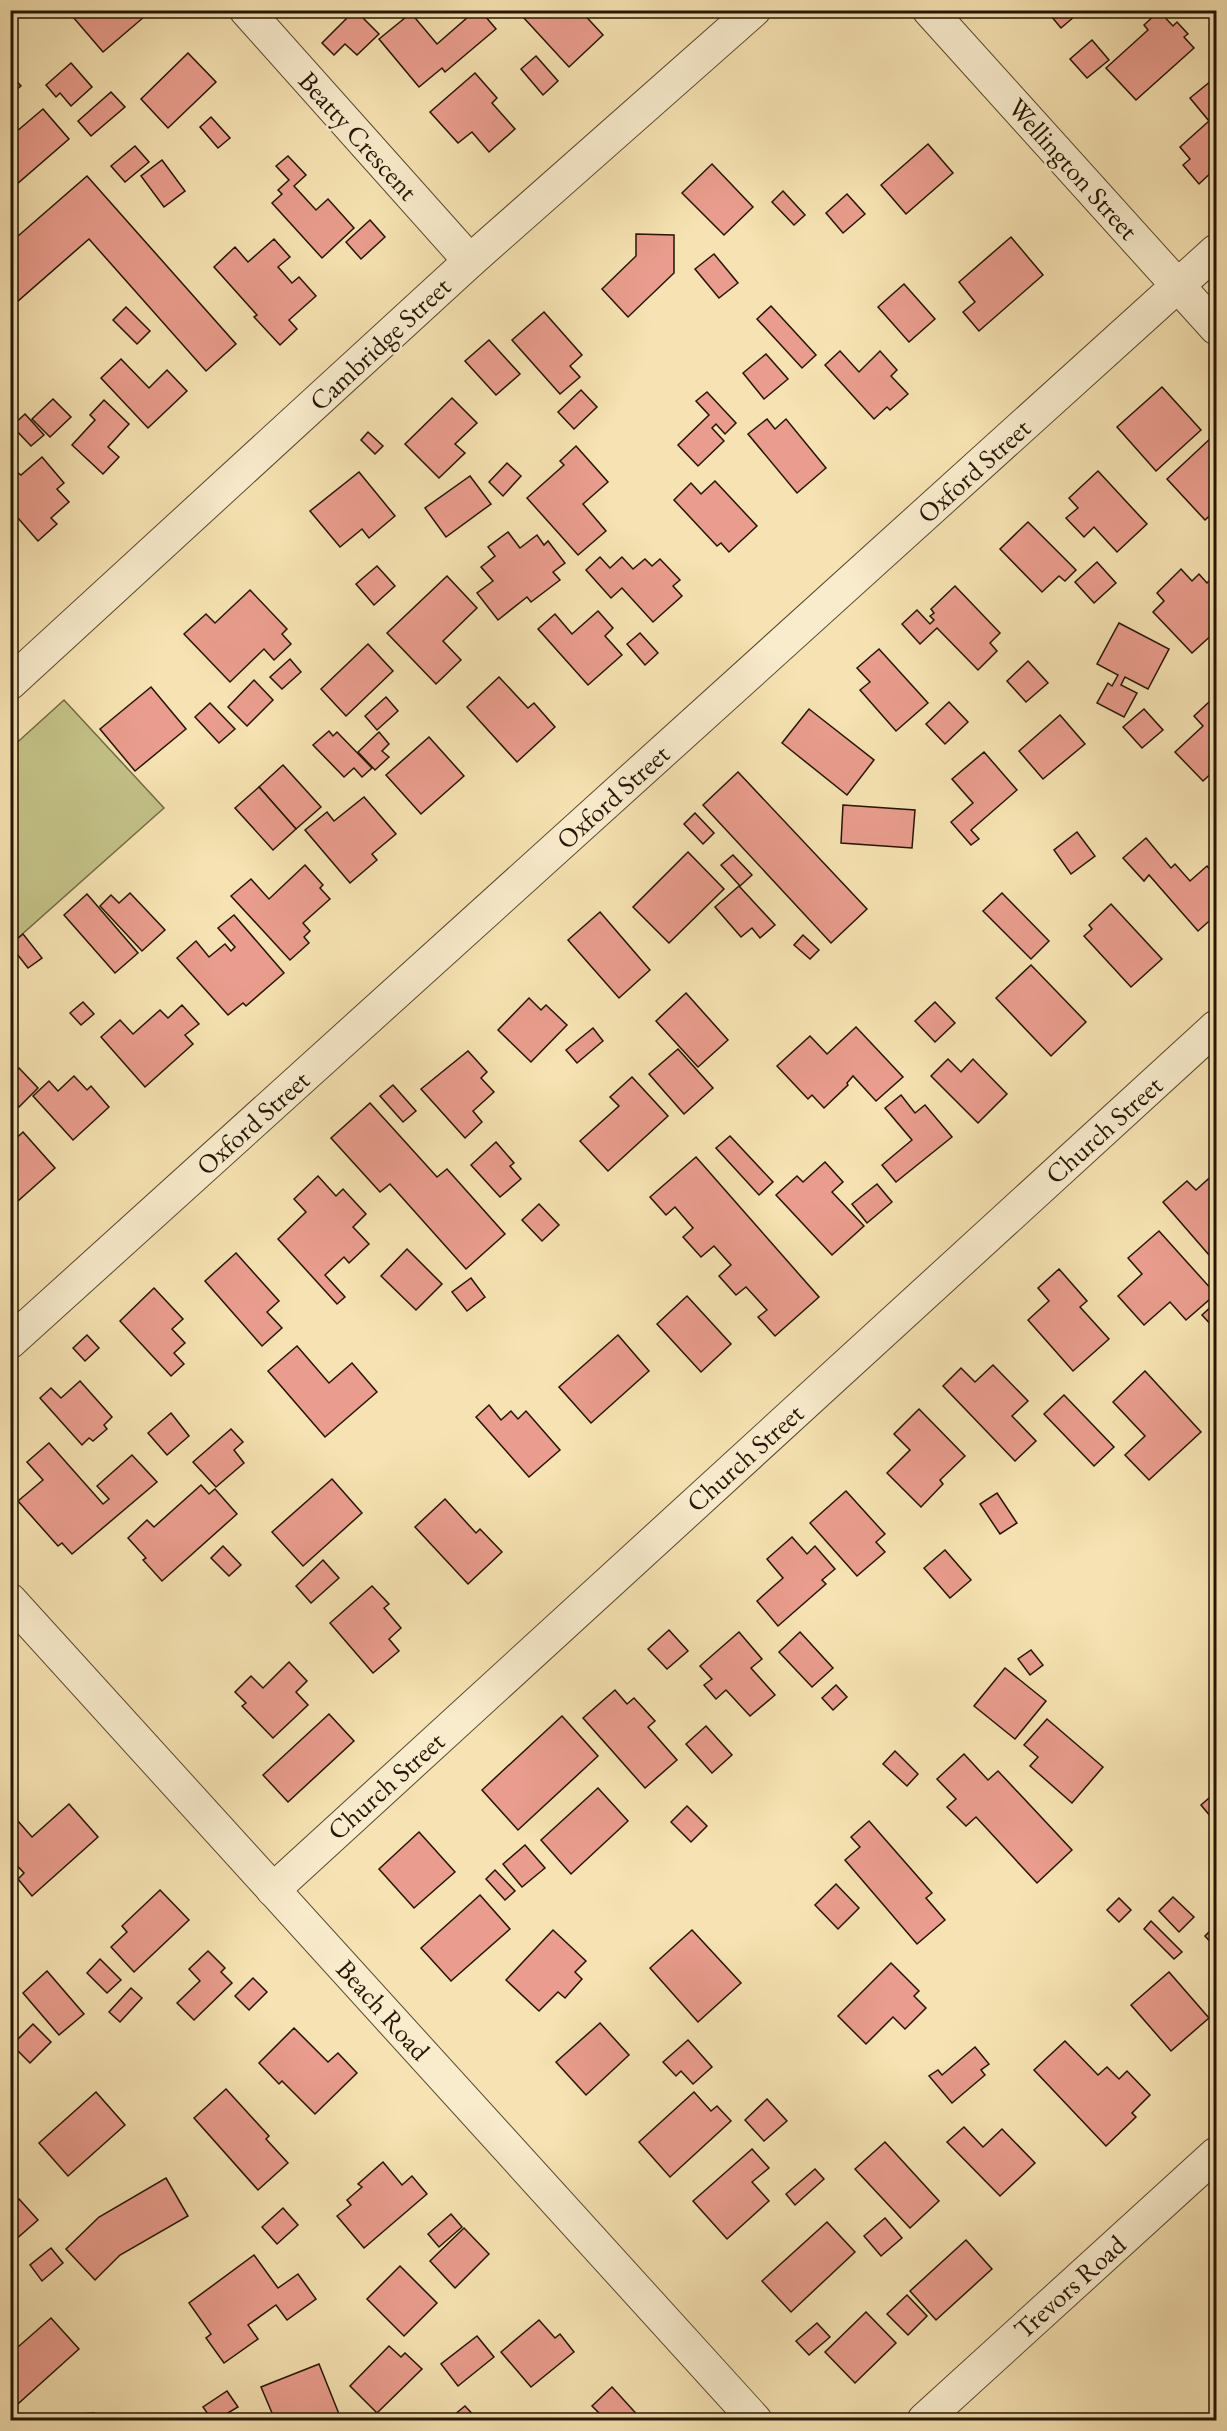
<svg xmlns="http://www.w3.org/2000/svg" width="1227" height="2431" font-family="'EB Garamond',serif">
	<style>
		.green { fill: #c3c187; stroke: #746b45; stroke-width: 1.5 }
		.building { fill: #ea9d8e; stroke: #251503; stroke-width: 1.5 }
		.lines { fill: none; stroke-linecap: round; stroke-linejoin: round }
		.minor-casing { stroke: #59482f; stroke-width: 35 }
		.minor { stroke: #f9eccd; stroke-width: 33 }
		.labels { text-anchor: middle; stroke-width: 5; stroke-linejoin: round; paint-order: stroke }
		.street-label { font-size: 27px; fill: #251503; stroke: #f9eccd }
	</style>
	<rect width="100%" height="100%" fill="#f6e2b2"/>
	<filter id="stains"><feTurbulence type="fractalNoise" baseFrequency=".00333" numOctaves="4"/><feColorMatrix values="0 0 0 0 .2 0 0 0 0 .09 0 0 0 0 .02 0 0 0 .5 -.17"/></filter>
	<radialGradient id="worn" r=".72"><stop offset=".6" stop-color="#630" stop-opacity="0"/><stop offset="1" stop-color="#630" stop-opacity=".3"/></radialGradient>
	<polygon class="green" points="64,700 164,808 11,944 11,748"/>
	<g class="building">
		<polygon points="67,10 139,10 144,17 103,52"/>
		<polygon points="355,10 379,34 357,55 345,44 334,55 322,43"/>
		<polygon points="476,10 480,10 496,29 445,72 442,68 419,87 379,39 411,13 437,44"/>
		<polygon points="523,10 580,10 603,35 569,67 523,17 526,14"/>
		<polygon points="1046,10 1082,10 1061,28"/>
		<polygon points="1159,11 1173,26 1177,22 1188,34 1184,37 1194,48 1136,100 1106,68 1148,30 1144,25"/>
		<polygon points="1092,40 1109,60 1087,78 1070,59"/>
		<polygon points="188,53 216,82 168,128 141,99"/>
		<polygon points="536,56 558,81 543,95 521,69"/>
		<polygon points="71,63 92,87 71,106 60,93 56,97 46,85"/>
		<polygon points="475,73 497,98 492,103 515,129 489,152 472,132 458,143 430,112"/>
		<polygon points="10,74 21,86 10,95"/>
		<polygon points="1211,81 1216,87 1216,168 1199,184 1183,165 1190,159 1180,147 1209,121 1190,98"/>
		<polygon points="111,92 125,107 91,136 78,121"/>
		<polygon points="43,109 69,139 10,190 10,137"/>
		<polygon points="211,117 230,138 218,148 200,127"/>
		<polygon points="928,144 953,173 906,214 881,185"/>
		<polygon points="135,146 149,162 125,182 111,166"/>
		<polygon points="288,156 306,175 294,186 316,210 328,199 354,228 322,258 272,203 282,194 278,190 289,180 276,166"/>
		<polygon points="162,160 185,191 164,207 141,176"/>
		<polygon points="712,164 753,207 724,235 682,193"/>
		<polygon points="87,176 236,344 206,371 89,239 10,308 10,243"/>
		<polygon points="783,191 805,215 794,225 772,202"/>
		<polygon points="847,194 865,214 843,233 826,213"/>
		<polygon points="370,220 385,237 361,259 346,242"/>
		<polygon points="636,234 674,235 674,273 628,317 602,289 636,256"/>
		<polygon points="1011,237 1043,275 979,331 963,312 975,302 959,282"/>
		<polygon points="274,239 290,257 278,267 292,283 299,277 316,296 289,320 297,329 280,345 254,317 257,315 214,267 235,247 248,262"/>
		<polygon points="714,254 738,283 719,298 695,269"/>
		<polygon points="904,284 935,319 909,342 878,307"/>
		<polygon points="771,306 816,355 802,368 757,319"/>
		<polygon points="126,307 150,331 137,344 113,320"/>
		<polygon points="544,312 582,355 570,366 580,377 560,394 512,340"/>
		<polygon points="489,340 520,374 496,395 465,361"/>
		<polygon points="840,351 859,372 880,351 897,370 891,376 908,394 890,410 887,407 874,419 825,365"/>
		<polygon points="766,354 788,379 764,399 743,373"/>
		<polygon points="121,359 149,388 167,370 187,391 148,428 101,378"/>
		<polygon points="1162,387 1201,430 1156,471 1117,427"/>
		<polygon points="581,390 597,407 574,429 558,412"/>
		<polygon points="707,392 736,423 725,434 716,424 712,428 724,441 698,466 678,445 709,415 696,401"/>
		<polygon points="452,398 477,423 455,444 465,453 439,478 405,444"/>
		<polygon points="53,399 71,417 50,437 32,419"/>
		<polygon points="104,400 129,424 108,447 119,457 103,474 72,445 95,420 90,415"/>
		<polygon points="25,414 44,435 31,446 12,426"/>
		<polygon points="767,419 775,429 786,419 826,468 797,493 748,434"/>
		<polygon points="368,432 383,446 375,454 361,440"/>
		<polygon points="1213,436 1216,440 1216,510 1205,520 1167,479"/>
		<polygon points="576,446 608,482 583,504 606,531 578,555 527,498 564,465 560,461"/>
		<polygon points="42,457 64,483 57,489 69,502 51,518 57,524 38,541 10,509 10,479 18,473 21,475"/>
		<polygon points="507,463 521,476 503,496 489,482"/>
		<polygon points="1098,471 1147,524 1117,552 1094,527 1084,537 1066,518 1078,508 1069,498"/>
		<polygon points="359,472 395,516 369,538 362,529 340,547 310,511"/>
		<polygon points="470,476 491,504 446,537 425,508"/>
		<polygon points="715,481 757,526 729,552 721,543 717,546 674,500 691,483 701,494"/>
		<polygon points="1028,522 1076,570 1065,581 1059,576 1042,592 1000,549"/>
		<polygon points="508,532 520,548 537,535 544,545 548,541 565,563 553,572 560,580 531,602 527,597 498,620 477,593 493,581 481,567 495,556 488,547"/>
		<polygon points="600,557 610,568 622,557 633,569 645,559 652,566 660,559 680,580 673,586 682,596 653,622 622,588 611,598 586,570"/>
		<polygon points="1097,562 1116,583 1094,603 1075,582"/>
		<polygon points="377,566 395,586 374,605 356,584"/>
		<polygon points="1181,569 1192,581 1199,574 1207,583 1216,574 1216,631 1192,653 1153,612 1164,601 1157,593"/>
		<polygon points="447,576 477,608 443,641 461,660 436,684 387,633"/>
		<polygon points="955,586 1000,633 990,643 997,651 978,670 937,628 920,644 902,624 917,610 930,624 934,620 930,616 934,613 931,609"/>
		<polygon points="250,590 287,629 282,634 291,644 274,660 264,649 230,682 184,634 206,614 215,623"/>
		<polygon points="598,611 613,628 605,636 622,655 588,685 538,629 555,614 572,634"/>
		<polygon points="1119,623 1169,649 1148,689 1125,677 1121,685 1137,693 1124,717 1097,703 1108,683 1112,686 1118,675 1097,664"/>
		<polygon points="640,633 658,653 645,665 627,644"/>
		<polygon points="368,644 393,671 346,716 321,689"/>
		<polygon points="879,649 928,703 896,731 860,690 870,682 857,668"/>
		<polygon points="290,659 301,672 282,689 270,677"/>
		<polygon points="1028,661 1048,683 1026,702 1007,681"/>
		<polygon points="499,677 528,708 534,703 555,727 517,762 467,707"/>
		<polygon points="254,680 273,700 247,726 228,707"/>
		<polygon points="151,687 186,729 135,771 100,729"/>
		<polygon points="386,697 398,711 377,730 365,716"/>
		<polygon points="949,702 968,722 945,744 926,724"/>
		<polygon points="1209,702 1216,710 1216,769 1203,781 1175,752 1203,726 1194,716"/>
		<polygon points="210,703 235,729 219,743 195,717"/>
		<polygon points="809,709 874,760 847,795 782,743"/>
		<polygon points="1144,709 1163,730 1142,748 1123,727"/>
		<polygon points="1060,715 1085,744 1043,779 1019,751"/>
		<polygon points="329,731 333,736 337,732 372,768 362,777 354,768 344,777 313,745"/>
		<polygon points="379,732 389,744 382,751 389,757 375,770 358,752"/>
		<polygon points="429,737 464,776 421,814 386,775"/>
		<polygon points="984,752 1017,790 971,830 979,839 971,845 951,822 973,803 952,779"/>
		<polygon points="283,765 321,807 296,829 259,787"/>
		<polygon points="738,772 867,909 831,943 703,805"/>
		<polygon points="259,787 296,829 273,850 235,808"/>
		<polygon points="364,797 396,834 372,854 377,860 350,883 305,830 327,812 334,821"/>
		<polygon points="843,805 915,810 912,848 841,843"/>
		<polygon points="695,813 714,833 703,844 684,824"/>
		<polygon points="1077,832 1095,856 1071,874 1054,850"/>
		<polygon points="1146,838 1171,868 1175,864 1190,881 1207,866 1216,877 1216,915 1198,931 1149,875 1144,881 1123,858"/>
		<polygon points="688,852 724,889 669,943 633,907"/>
		<polygon points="733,855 752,875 740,886 721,865"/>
		<polygon points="305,865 323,885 320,888 330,899 303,923 310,931 304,937 309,943 290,960 231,896 251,879 269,899"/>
		<polygon points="739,886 775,925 760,938 752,928 741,937 715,907"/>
		<polygon points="130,893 165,930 142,951 100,906 111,895 119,903"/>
		<polygon points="1002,893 1049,941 1031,959 983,911"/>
		<polygon points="87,894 138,953 115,973 64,915"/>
		<polygon points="1111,904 1162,959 1131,987 1084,936 1092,929 1089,925"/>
		<polygon points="600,912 650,970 619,998 568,940"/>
		<polygon points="234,915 284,973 246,1006 243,1003 228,1015 177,958 196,941 209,957 225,944 231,951 235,947 218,928"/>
		<polygon points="23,934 42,958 28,968 10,945"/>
		<polygon points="803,935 819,950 810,959 794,945"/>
		<polygon points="1031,965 1086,1022 1051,1056 996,998"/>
		<polygon points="686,993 728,1040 698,1067 656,1021"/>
		<polygon points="529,998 541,1010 546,1005 567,1025 531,1062 498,1030"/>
		<polygon points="83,1002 94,1014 81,1025 70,1013"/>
		<polygon points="935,1002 955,1023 935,1042 915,1021"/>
		<polygon points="182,1005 199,1024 185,1035 193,1044 145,1087 101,1037 120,1020 133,1034 160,1010 168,1018"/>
		<polygon points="856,1027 903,1077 876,1101 853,1076 847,1083 848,1085 824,1108 812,1095 808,1099 777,1066 810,1036 827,1054"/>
		<polygon points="593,1028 603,1041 577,1063 566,1050"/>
		<polygon points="678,1049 713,1088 684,1114 649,1074"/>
		<polygon points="468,1051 487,1072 481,1078 494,1092 473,1111 482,1122 465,1138 421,1089"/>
		<polygon points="948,1059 961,1072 973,1059 1007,1094 978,1123 931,1076"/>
		<polygon points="19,1068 38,1088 19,1107 10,1098 10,1070 14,1073"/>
		<polygon points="74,1076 87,1090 91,1086 109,1107 73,1140 33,1096 49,1081 58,1091"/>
		<polygon points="632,1077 668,1116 608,1171 580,1141 619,1106 610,1097"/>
		<polygon points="393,1085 416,1111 403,1122 380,1096"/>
		<polygon points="901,1095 915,1113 925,1105 952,1137 896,1182 882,1165 912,1140 885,1108"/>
		<polygon points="370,1103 437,1177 447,1169 505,1234 466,1269 390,1184 380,1192 331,1138"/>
		<polygon points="23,1132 55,1168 10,1208 10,1144"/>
		<polygon points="730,1136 773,1182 759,1195 716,1148"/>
		<polygon points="496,1142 514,1163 510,1166 521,1179 500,1197 471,1165"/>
		<polygon points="696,1157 819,1297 775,1336 758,1317 767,1310 746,1287 736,1295 719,1276 731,1265 714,1246 701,1257 683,1237 693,1228 675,1207 666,1215 650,1197"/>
		<polygon points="825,1162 843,1182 832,1192 864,1226 832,1255 776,1195 797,1176 803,1182"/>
		<polygon points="1216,1172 1216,1263 1163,1202 1187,1181 1196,1190"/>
		<polygon points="318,1176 336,1196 343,1189 366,1214 353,1227 369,1244 349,1263 344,1257 325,1275 345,1297 337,1304 278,1239 306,1212 294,1199"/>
		<polygon points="877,1184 892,1202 867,1223 852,1204"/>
		<polygon points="539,1204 559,1225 542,1241 522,1220"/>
		<polygon points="1159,1231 1213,1291 1216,1288 1216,1330 1202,1315 1214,1304 1209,1300 1186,1320 1170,1302 1144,1325 1118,1296 1142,1274 1128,1258"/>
		<polygon points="407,1249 442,1284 416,1310 381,1276"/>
		<polygon points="236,1253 279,1301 267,1312 282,1328 262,1346 205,1281"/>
		<polygon points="1059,1269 1087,1301 1080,1307 1109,1339 1073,1371 1028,1320 1049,1301 1038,1288"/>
		<polygon points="471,1278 485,1297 467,1311 452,1292"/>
		<polygon points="154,1288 183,1319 172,1329 185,1343 174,1353 184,1364 171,1376 120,1321"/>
		<polygon points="687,1296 731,1344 701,1372 657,1324"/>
		<polygon points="87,1335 99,1348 85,1361 73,1348"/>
		<polygon points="618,1335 649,1371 591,1423 559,1387"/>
		<polygon points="297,1346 329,1383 352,1363 377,1392 325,1437 268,1371"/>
		<polygon points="993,1365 1028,1401 1012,1416 1036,1441 1015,1461 943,1386 961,1368 975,1382"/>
		<polygon points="1145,1371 1201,1432 1149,1480 1125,1455 1145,1436 1113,1402"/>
		<polygon points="80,1381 112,1417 104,1425 107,1429 93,1441 89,1438 82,1445 40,1398 51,1388 61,1398"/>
		<polygon points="1064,1395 1114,1447 1094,1466 1044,1414"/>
		<polygon points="489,1405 501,1420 511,1411 518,1419 526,1411 560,1450 529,1477 476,1417"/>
		<polygon points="919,1409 965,1456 940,1480 943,1484 921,1507 887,1473 910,1450 894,1434"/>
		<polygon points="171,1413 189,1436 167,1455 148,1433"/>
		<polygon points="231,1429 243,1442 234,1450 244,1463 216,1487 193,1462"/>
		<polygon points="49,1443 103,1504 109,1499 97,1486 132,1455 157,1482 72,1554 62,1543 58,1546 18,1501 43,1480 27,1462"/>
		<polygon points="332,1479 362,1513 303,1566 272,1532"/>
		<polygon points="201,1485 209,1494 215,1489 237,1514 162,1581 143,1560 146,1558 128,1538 147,1520 154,1527"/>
		<polygon points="846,1491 885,1534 876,1542 885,1552 857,1576 810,1523"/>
		<polygon points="997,1493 1017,1523 1000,1534 980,1504"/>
		<polygon points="445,1499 476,1533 480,1529 502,1552 468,1584 415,1527"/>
		<polygon points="792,1537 807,1554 815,1546 835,1569 822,1580 826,1584 778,1626 757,1601 783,1578 767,1559"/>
		<polygon points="223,1546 241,1565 229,1576 211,1558"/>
		<polygon points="945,1550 971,1580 950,1598 924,1568"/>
		<polygon points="323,1560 339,1578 311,1603 296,1586"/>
		<polygon points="372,1586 389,1604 384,1608 401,1628 389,1639 399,1651 373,1673 330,1623"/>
		<polygon points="669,1630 688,1651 667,1669 648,1649"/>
		<polygon points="739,1632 762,1659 751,1668 775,1695 750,1716 726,1690 716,1699 704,1685 712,1679 700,1666"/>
		<polygon points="800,1632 833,1668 812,1687 779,1652"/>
		<polygon points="1031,1650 1043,1665 1030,1675 1018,1659"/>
		<polygon points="289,1662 307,1681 296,1692 308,1705 273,1738 242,1706 246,1703 235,1692 251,1676 263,1688"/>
		<polygon points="1005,1668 1046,1701 1015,1739 974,1706"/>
		<polygon points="836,1685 847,1697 833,1710 822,1698"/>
		<polygon points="615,1690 627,1704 634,1698 655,1721 648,1727 677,1760 645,1788 583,1718"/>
		<polygon points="329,1714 354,1741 288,1802 263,1775"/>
		<polygon points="562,1716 598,1756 518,1830 482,1790"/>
		<polygon points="1047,1719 1103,1767 1072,1803 1030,1766 1038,1757 1024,1745"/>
		<polygon points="706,1726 732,1755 712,1773 686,1744"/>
		<polygon points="895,1751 918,1774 907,1786 883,1764"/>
		<polygon points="964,1754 988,1780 998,1771 1072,1850 1037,1883 976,1817 966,1826 947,1807 956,1799 937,1779"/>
		<polygon points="598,1788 628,1821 571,1874 541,1840"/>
		<polygon points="1216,1792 1216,1823 1201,1805"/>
		<polygon points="69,1804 98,1837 32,1896 18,1879 24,1873 10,1858 10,1812 32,1837"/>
		<polygon points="687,1806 707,1826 691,1842 671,1822"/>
		<polygon points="869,1821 932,1893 926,1898 945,1920 917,1944 845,1860 860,1847 851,1837"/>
		<polygon points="419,1832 455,1872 414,1908 379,1869"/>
		<polygon points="525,1845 545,1868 522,1887 503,1864"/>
		<polygon points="495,1870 515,1891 505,1900 486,1879"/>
		<polygon points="836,1884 859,1908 838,1929 815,1905"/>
		<polygon points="160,1890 189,1920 134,1972 111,1947 127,1932 122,1926"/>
		<polygon points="480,1895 510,1929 451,1981 421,1948"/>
		<polygon points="1173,1897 1194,1917 1179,1932 1159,1911"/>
		<polygon points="1119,1898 1131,1910 1119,1922 1107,1910"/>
		<polygon points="1151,1921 1182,1952 1174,1959 1144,1929"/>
		<polygon points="1216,1925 1216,1948 1205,1936"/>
		<polygon points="553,1930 586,1961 575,1972 582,1979 565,1998 558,1992 539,2011 506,1980"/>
		<polygon points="692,1930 741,1983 698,2022 650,1968"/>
		<polygon points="208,1951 225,1968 221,1972 232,1983 194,2020 177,2003 200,1981 189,1969"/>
		<polygon points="100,1959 121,1980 107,1993 87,1973"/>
		<polygon points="891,1963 919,1991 914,1996 926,2008 905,2029 893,2017 866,2044 838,2016"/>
		<polygon points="47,1971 84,2014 59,2035 23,1993"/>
		<polygon points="1169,1972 1209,2018 1171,2051 1131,2005"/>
		<polygon points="253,1978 267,1992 249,2010 235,1996"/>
		<polygon points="131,1988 142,1998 120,2022 109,2012"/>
		<polygon points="600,2023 629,2055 586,2095 556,2062"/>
		<polygon points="33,2024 51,2042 30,2063 12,2045"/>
		<polygon points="294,2028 328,2062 338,2053 357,2073 315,2114 282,2081 279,2084 259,2063"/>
		<polygon points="688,2040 712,2067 693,2084 681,2071 676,2076 663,2062"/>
		<polygon points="1065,2041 1098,2075 1107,2067 1119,2079 1127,2071 1150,2095 1132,2113 1136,2117 1106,2146 1034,2070"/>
		<polygon points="975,2047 989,2064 981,2070 985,2075 952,2103 929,2076 938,2070 942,2075"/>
		<polygon points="226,2089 269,2136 266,2139 288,2163 258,2190 194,2118"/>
		<polygon points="96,2092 125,2125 68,2176 39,2143"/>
		<polygon points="694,2092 711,2111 717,2106 731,2121 670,2177 639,2142"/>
		<polygon points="767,2099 787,2121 764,2141 745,2120"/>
		<polygon points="964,2127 983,2147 1002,2129 1035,2163 1000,2196 947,2142"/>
		<polygon points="885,2142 939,2201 910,2228 855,2169"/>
		<polygon points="752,2149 769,2168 752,2182 769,2201 727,2239 693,2201"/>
		<polygon points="383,2162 402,2185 412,2176 427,2194 364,2248 337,2216 351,2205 347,2200 362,2187 358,2184"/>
		<polygon points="815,2169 824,2179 795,2205 786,2194"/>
		<polygon points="166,2178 188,2216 120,2255 95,2280 66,2249 99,2217"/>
		<polygon points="19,2199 38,2220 15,2240 10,2236 10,2207"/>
		<polygon points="283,2208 298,2225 277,2244 262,2227"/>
		<polygon points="451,2214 462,2227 439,2247 428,2234"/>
		<polygon points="885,2218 902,2238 881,2256 864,2236"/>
		<polygon points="827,2222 855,2252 791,2312 762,2281"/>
		<polygon points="464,2228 489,2254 455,2288 430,2261"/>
		<polygon points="966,2240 992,2269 936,2320 910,2291"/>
		<polygon points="51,2248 63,2263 42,2281 30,2265"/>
		<polygon points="254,2255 278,2288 298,2274 316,2299 287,2320 276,2305 248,2325 258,2339 224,2363 206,2338 211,2334 189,2303"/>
		<polygon points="400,2266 437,2303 404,2336 367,2299"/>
		<polygon points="907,2295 927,2316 908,2335 887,2314"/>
		<polygon points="866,2312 896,2343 855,2383 825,2352"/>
		<polygon points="51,2318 79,2349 10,2411 10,2354"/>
		<polygon points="539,2320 555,2338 560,2334 574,2352 531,2387 501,2352"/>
		<polygon points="817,2323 830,2337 809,2355 796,2341"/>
		<polygon points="477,2336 494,2357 458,2386 441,2364"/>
		<polygon points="389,2346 401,2357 405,2353 422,2369 377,2413 350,2386"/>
		<polygon points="319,2364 341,2419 275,2420 261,2387"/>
		<polygon points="612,2387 642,2420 591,2420 599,2413 592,2406"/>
		<polygon points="227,2391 238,2407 216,2420 212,2420 203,2407"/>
		<polygon points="465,2406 478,2420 448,2420"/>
		<polygon points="94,2413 94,2420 50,2420 49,2416"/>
	</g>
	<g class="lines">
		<g class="minor-casing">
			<g id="minor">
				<polyline points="246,10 470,261"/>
				<polyline points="929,10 1216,328"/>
				<polyline points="10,683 470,261 754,10"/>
				<polyline points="10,1342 1216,251"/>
				<polyline points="10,1600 755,2420"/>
				<polyline points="273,1890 1216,1027"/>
				<polyline points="924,2420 1216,2154"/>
			</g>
		</g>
		<use href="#minor" class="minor"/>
	</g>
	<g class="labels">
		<g class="street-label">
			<text transform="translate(358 136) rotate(48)" y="9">Beatty Crescent</text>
			<text transform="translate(1073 169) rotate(48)" y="9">Wellington Street</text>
			<text transform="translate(380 344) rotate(-43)" y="9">Cambridge Street</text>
			<text transform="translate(974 471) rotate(-42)" y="9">Oxford Street</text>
			<text transform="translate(613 797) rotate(-42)" y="9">Oxford Street</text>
			<text transform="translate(253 1123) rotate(-42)" y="9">Oxford Street</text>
			<text transform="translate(1104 1130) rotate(-42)" y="9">Church Street</text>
			<text transform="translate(745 1458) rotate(-42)" y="9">Church Street</text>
			<text transform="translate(386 1786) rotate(-42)" y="9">Church Street</text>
			<text transform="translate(383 2010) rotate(48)" y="9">Beach Road</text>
			<text transform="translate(1070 2287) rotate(-42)" y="9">Trevors Road</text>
		</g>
	</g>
	<rect width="1227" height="2431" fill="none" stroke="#f6e2b2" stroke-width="36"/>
	<rect x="12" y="12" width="1203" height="2407" fill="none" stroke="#251503" stroke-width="3"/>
	<rect x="18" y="18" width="1191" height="2395" fill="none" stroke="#251503" stroke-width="1.5"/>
	<rect width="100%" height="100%" filter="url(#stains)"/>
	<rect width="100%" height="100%" fill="url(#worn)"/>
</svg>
